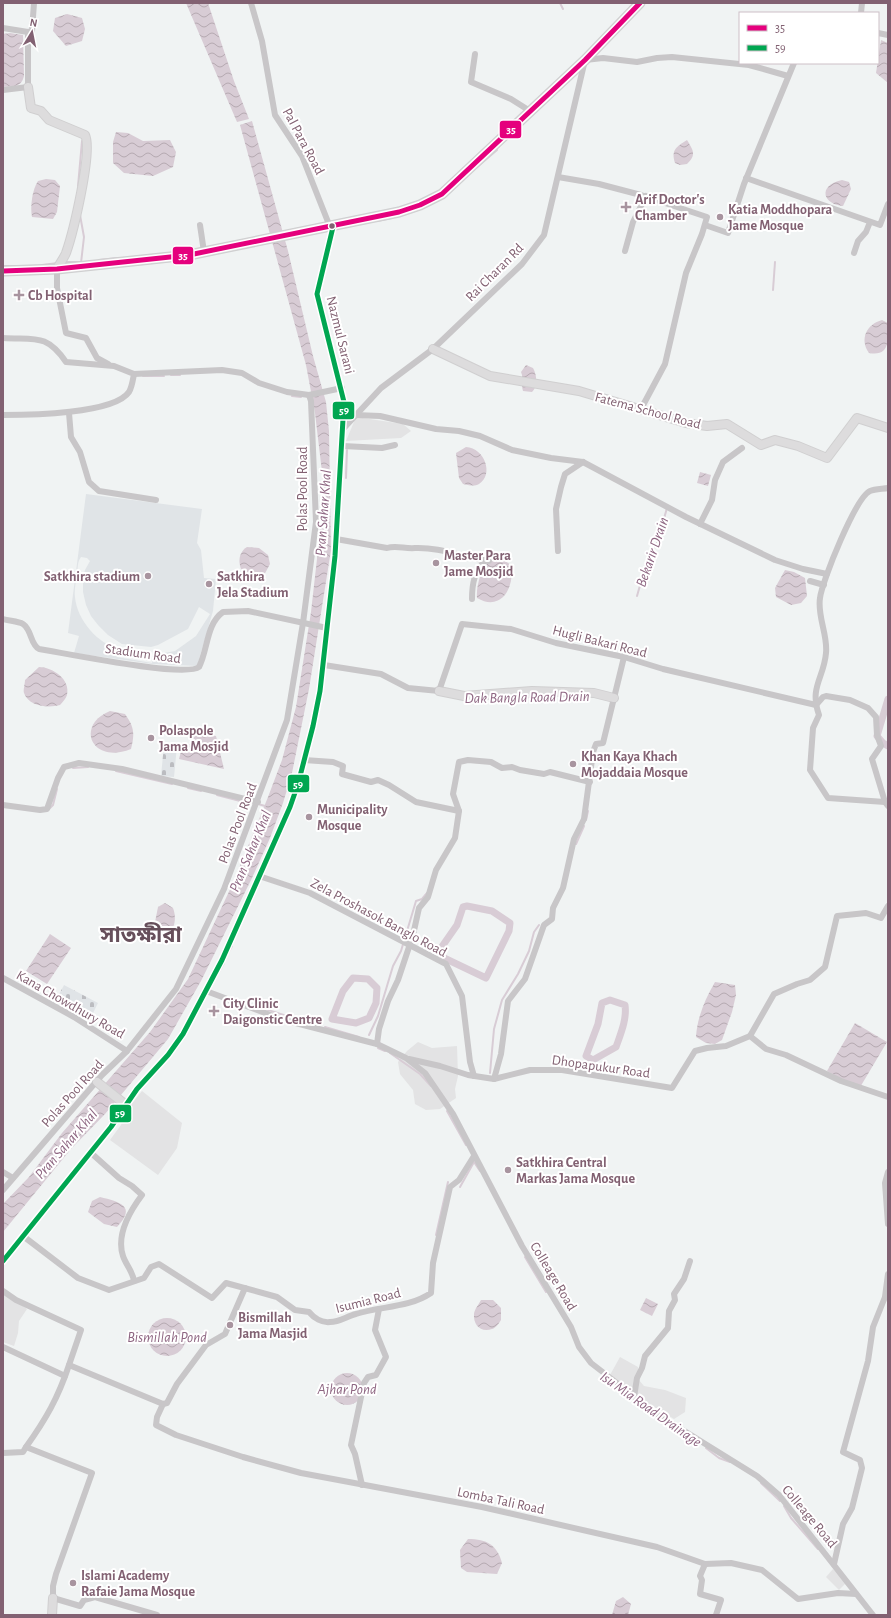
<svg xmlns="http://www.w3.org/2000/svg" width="891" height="1618" font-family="'Alegreya Sans','Noto Sans Bengali',sans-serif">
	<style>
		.built { fill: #e3e3e4 }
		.cemetery { fill: url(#cemetery-stones) }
		.park { fill: #e0e4e7; fill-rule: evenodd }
		.water { fill: url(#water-waves) }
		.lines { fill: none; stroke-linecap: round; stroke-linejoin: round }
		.stream { stroke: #d8ccd5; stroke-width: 2 }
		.canal { stroke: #d8ccd5; stroke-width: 7 }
		.major-casing { stroke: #d0cfd0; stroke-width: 10 }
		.highway-casing { stroke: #cfcfd0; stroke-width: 11 }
		.minor { stroke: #c8c6c8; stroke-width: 6 }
		.major { stroke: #dddcdd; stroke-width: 8 }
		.highway { stroke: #dddcdd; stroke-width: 9 }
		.bus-1-casing { stroke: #fff; stroke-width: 8 }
		.bus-2-casing { stroke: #fff; stroke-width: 8 }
		.bus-1 { stroke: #e5007d; stroke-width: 5 }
		.bus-2 { stroke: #00a651; stroke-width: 5 }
		.poi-dot { fill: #a8949f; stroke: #fff; stroke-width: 1.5 }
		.bus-dot { fill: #826172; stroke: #fff; stroke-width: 1.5 }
		.labels { text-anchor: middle; stroke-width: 4; stroke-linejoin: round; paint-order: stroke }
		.street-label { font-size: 14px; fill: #826172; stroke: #fff }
		.poi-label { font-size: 14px; font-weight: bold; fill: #826172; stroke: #fff; text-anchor: start }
		.water-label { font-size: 15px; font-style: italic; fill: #8e6682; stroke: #fff }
		.town-label { font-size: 22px; font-weight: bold; fill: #674f5b; stroke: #fff }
		.line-badge { stroke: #fff; stroke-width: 1.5 }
		.badge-label { font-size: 11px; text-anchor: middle; font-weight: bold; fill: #fff }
	</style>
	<defs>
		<pattern id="cemetery-stones" width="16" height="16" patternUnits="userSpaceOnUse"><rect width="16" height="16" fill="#e0e4e7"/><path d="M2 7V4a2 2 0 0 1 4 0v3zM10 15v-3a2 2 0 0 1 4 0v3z" fill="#bbbcc0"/></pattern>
		<pattern id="water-waves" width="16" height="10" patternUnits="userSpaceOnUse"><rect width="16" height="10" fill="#d8ccd5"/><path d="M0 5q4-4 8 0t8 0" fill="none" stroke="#b5a9b1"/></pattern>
	</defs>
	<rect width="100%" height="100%" fill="#f0f3f3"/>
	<g class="built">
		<polygon points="356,417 403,424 411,431 401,438 346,441"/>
		<polygon points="418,1042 432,1048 457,1046 458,1076 455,1089 456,1098 440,1109 426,1110 415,1104 413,1090 400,1074 398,1062 407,1051"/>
		<polygon points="142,1091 182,1123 177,1148 158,1175 110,1140 121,1125 126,1111"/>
		<polygon points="3,1292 27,1309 19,1321 18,1333 14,1346 3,1342"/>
		<polygon points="620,1357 638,1367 638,1379 644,1386 665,1390 686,1398 685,1412 674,1419 651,1405 610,1375"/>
		<polygon points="833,1569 846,1583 839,1590 826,1577"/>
	</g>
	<g class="cemetery">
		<polygon points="164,745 177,746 174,777 161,776"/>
		<polygon points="64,985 98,1003 90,1019 55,1002"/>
	</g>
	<path class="park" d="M86,494L202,509L197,543L201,550L204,578L216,579L213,611L197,666L153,664L74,653L79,636L68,633ZM81,557L87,558L90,561L85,570L83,578V592L86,605L91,616L98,625L108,635L122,644L151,647L158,645L188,629L199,607L210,614L196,636L175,651L153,655L152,663L117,657L119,649C98,644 77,620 75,597C74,590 76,582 77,575C78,569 77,562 81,557Z"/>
	<g class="water">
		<polygon points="186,3 208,3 234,81 249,119 237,122"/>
		<polygon points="67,14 82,18 85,29 82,41 66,46 53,31 55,18"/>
		<path d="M10,33L23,35L24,76C21,88 13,86 3,87V34Z"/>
		<polygon points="881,40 888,43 888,83 876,73"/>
		<polygon points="252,121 288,251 313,356 326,402 329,431 331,550 309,689 292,773 283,803 270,838 252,878 201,981 168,1039 105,1114 71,1149 3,1232 3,1204 29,1177 62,1133 150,1032 188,979 233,883 268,797 282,760 296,707 311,612 319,541 323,491 322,472 315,413 306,365 240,125"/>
		<polygon points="116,132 128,133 143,141 170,140 176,152 173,167 153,176 124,173 113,163 113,142"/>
		<path d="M687,140C693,150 697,155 687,164L680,165L675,163C671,150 676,147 687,140Z"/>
		<path d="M46,179L55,180L60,186L57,212L53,219L32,217C30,207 32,190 38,181Z"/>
		<path d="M842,180L849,182L851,189L843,206C824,205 816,186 842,180Z"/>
		<path d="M882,320L888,323C888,338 891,357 869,353C859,339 867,324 882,320Z"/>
		<path d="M526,365L533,368C537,375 538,387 532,392L523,391C521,385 524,379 521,372Z"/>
		<path d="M466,447C485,448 494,475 479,484C474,487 468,485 463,484L459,478L456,453Z"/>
		<polygon points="700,472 711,475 708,486 697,483"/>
		<path d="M247,547L259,548L268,555L270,564L263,577L257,578L241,569C238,561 239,552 247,547Z"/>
		<path d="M498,560L505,561L511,565C515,588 501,612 477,598C476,585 481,570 489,561Z"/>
		<polygon points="785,570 794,572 805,578 807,596 801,603 791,605 776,597 775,588"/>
		<path d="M39,667C52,667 71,679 67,695C66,698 63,702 60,705C49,708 29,707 24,693C23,690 25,684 25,680Z"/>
		<path d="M110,711L125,714C134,727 135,733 131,749C91,765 75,725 110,711Z"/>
		<polygon points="194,732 216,736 224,769 179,759 182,747 192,743"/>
		<path d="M165,903L173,908C177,918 175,932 164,935L155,932L154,927L158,907Z"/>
		<polygon points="50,934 71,948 47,984 26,971"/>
		<path d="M715,982L735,985L736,995L732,1012L722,1040L715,1044L706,1043L696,1037C697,1018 705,999 715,982Z"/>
		<polygon points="855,1023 887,1042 859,1089 827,1071"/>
		<path d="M100,1197C120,1202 137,1206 117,1227L104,1224L88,1212L92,1201Z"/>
		<polygon points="646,1298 658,1304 652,1316 640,1310"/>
		<path d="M481,1300H493L501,1308V1320C499,1323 496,1328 492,1329C481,1333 473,1325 474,1314C474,1310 479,1304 481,1300Z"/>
		<circle cx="167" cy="1337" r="19"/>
		<circle cx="347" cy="1389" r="16"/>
		<path d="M468,1539C487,1539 497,1545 502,1563L497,1574L467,1572L461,1568L460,1550Z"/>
		<polygon points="623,1597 631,1604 628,1615 612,1615 616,1601"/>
	</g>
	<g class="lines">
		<g class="stream">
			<polyline points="560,3 563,9"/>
			<polyline points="476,168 497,150"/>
			<polyline points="78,186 82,141"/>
			<polyline points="80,215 84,237 81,263"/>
			<polyline points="377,221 392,218"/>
			<polyline points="99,260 117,258"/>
			<polyline points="64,262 79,262"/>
			<polyline points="42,265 58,263"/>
			<polyline points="3,266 32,266"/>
			<polyline points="773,290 775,262"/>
			<polyline points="171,375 180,375"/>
			<polyline points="143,376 164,376"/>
			<polyline points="292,396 301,397"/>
			<polyline points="346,478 347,450 346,474"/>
			<polyline points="637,596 647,561 657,543 667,508"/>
			<polyline points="461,699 501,699 554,696"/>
			<polyline points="73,768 88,767"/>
			<polyline points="116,771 172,784"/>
			<polyline points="188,788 201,791"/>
			<polyline points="217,795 248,803"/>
			<polyline points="258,804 265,806"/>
			<polyline points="49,809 53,805 57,789"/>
			<polyline points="586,820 588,811"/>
			<polyline points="576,844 584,826"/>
			<polyline points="228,953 232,946"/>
			<polyline points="216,977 224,963"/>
			<polyline points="243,1002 309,1023"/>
			<polyline points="325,1027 359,1037"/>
			<polyline points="369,1035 378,1016 393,966 401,951 416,901 422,899 427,893"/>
			<polyline points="378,1048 385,1051"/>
			<polyline points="390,1053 420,1074 431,1086"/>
			<polyline points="490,1073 494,1029 502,1000 518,974 529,951 534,932 539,925"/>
			<polyline points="447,1111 466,1145"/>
			<polyline points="460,1187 474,1162 480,1171"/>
			<polyline points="436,1235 448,1182"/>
			<polyline points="525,1257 546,1292"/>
			<polyline points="624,1392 646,1409"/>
			<polyline points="706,1448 719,1458 730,1462"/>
			<polyline points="761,1483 780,1501"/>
			<polyline points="784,1506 791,1518 818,1549"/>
		</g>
		<g class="canal">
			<polyline points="888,699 877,736 883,743 888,746"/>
			<polygon points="467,906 492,911 510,923 509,931 486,978 442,957 441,948 457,925 463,907"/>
			<polygon points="353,978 368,979 377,988 376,1003 369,1018 356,1023 332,1019 343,991"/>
			<path d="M610,1000L625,1005C627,1019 621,1033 616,1047L593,1060L586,1056L598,1024L602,1003Z"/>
		</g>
		<g class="major-casing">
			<g id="major">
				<path d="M28,87L31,108L41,111L49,120L85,135C93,151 73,233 66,253C64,258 60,263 57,269"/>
				<polyline points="433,349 490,376 579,391 686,423 707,426 727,424 761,445 775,440 798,446 827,458 857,418 888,428"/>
				<polyline points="439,691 464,696 532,691 594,693 614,698"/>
				<polyline points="97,1082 126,1105"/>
				<polyline points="52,1615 53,1598"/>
			</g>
		</g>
		<g class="highway-casing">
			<polyline id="highway" points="3,271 57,269 189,255 399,212 420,205 442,194 585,60 640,3"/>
		</g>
		<g class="minor">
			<polyline points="251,3 262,41 275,115 302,156 330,227"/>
			<polyline points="861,13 862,3"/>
			<polyline points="3,28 28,32 28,87 3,90"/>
			<polyline points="28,32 32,31 34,3"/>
			<polyline points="878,33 888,35"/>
			<polyline points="475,54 471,82 511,99 530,111"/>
			<polyline points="558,177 599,184 641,195 707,217 702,234 686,273 665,364 641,409"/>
			<polyline points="746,178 880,225 888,204"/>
			<polyline points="200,225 204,252"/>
			<polyline points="705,225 728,233 744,184 794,63"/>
			<polyline points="625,251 633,222 646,196"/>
			<polyline points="854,253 858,241 866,232 870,222"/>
			<polyline points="57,269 57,288 66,333 86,338 97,358 108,364"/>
			<path d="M3,338C35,340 46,333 66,362L114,366L134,374C133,379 132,387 129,392C114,414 28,415 3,415"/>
			<polyline points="134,374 222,370 242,373 259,383 287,392 309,395 342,388"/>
			<polyline points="69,413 71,437 80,452 89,482 99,491 156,500"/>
			<polyline points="355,415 380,416 436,429 459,431 480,436 512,450 551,458 583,462 686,517 775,560 803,569 827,574"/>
			<polyline points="344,428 381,388 433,349 522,264 544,235 585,60 603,58 637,62 657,58 672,57 749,65 788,76"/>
			<polyline points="343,446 382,448 395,445"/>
			<polyline points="700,524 712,500 715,480 723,462 742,448"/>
			<path d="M336,539L387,548C396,545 405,549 415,548C442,547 463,558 489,561"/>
			<polyline points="558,551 556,509 561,487 565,474 583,462"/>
			<polyline points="810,581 824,585"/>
			<path d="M472,599C472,584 474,572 485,561"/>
			<path d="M3,619C9,621 18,621 23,624C32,630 30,644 39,649C64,653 185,678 199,667C208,650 206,624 223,612L248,611L327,628"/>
			<polyline points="324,665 381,674 408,688 439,691 462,624 511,629 556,643 624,657 663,669 816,705"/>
			<polyline points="816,705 823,697 826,696 850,700 868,708 876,717 877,735 881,746 872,759 885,802 888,806"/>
			<polyline points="304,760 333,762 343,766 342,774 371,782 378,780 389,785 416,802 459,811"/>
			<path d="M885,802L828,798L810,770L813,728L819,715C809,687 824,678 826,653C828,635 817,616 820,598C822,581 856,497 870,491C875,489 883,489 888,488"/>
			<polyline points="3,805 40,810 47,809 58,778 64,767 79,763 122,769 258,802"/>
			<polyline points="259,876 310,893 446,964 462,996 470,1062 474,1076"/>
			<polyline points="3,978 74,1017 127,1051"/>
			<polyline points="206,991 284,1020 377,1044 406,1058 425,1073 453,1114 522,1246 571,1327 579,1347 591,1363 657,1414 757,1476 779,1495 873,1615"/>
			<polyline points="750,1036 774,994 797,984 810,980 825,967 837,916 866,913 881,918 888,906"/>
			<polyline points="377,1044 379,1029 388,1001 398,980 413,935 419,908 428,897 436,870 455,838 459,811 453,794 459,762 468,760 491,762 502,768 512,767 520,770 544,774 550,772 590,782"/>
			<polyline points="409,1059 440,1066 468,1075 494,1079 530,1070 562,1070 672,1088 695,1051 707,1048 726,1046 750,1036 766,1049 786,1055 841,1081 888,1097"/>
			<polyline points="494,1079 501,1054 508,1001 525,979 544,925 552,919 553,908 563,888 574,839 584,819 593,752 596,744 603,743 624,657"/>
			<path d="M90,1152L119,1178L132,1186L142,1195C130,1211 116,1235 123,1256C126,1265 133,1272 134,1281"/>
			<polyline points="3,1172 13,1178"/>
			<polyline points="888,1172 885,1183 888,1224"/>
			<polyline points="3,1190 102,1075 127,1051 176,989 224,889 287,720 303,623 316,522 311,401 309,395"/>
			<path d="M23,1236L78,1278L109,1290L144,1278L151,1267L159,1264L212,1298L226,1283L277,1297L295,1310L309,1312C314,1318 322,1323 330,1322C340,1322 347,1316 356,1314C381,1306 409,1308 431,1293L433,1263L450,1187L459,1180L474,1156"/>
			<polyline points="3,1261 111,1127 137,1089 168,1055 183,1034 222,960 290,807 298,784 313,726 320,691 335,556 344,402 317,294 333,227"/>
			<polyline points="3,1291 16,1300 81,1330 69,1365"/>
			<polyline points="3,1347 65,1376"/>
			<polyline points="634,1397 637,1378 642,1368 645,1356 668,1328 669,1311 675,1300 674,1294 684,1279 690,1261"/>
			<polyline points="163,1404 157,1417 156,1425 176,1435 243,1457 301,1473 482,1507 657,1547 705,1564 731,1563 762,1570 798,1599 838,1593 856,1594"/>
			<polyline points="163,1404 167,1403 177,1384 206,1345 225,1334 245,1288"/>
			<path d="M26,1447C46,1419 58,1398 69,1365L163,1404"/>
			<polyline points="3,1453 23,1452 26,1447 92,1473 56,1574 53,1586 53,1598 80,1606 84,1600 95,1597 157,1615"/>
			<polyline points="362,1485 355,1454 351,1445 364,1383 368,1377 376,1375 386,1357 375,1330 379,1309"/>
			<polyline points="705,1564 700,1576 702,1580 700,1594 721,1600 716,1615"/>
			<polyline points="834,1564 843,1524 852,1508 862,1468 860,1460 843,1452 868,1361 873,1327 885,1297 888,1274"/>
		</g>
		<use href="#major" class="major"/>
		<use href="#highway" class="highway"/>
		<g class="bus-1-casing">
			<polyline id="bus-1" points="3,271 57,269 189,255 399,212 420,205 442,194 585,60 640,3"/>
		</g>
		<g class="bus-2-casing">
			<polyline id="bus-2" points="3,1261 111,1127 137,1089 168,1055 183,1034 222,960 290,807 298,784 313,726 320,691 335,556 344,402 317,294 333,227"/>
		</g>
		<use href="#bus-1" class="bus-1"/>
		<use href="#bus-2" class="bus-2"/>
	</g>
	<g class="poi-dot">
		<path d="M624 201h4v4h4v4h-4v4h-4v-4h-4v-4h4z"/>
		<circle cx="720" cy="217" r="4"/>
		<path d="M17 289h4v4h4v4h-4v4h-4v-4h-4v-4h4z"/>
		<circle cx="436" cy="563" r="4"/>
		<circle cx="148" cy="576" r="4"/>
		<circle cx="209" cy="584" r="4"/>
		<circle cx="151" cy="738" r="4"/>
		<circle cx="573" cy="764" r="4"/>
		<circle cx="309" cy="817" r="4"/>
		<path d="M212 1005h4v4h4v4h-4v4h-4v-4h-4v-4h4z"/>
		<circle cx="508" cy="1170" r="4"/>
		<circle cx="230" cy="1325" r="4"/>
		<circle cx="73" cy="1583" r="4"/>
	</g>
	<circle class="bus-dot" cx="332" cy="226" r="3.5"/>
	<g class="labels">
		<g class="street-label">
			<text transform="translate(304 141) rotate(62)" y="5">Pal Para Road</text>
			<text transform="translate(494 272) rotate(-45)" y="5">Rai Charan Rd</text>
			<text transform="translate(341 335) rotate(76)" y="5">Nazmul Sarani</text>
			<text transform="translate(648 410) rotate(15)" y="5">Fatema School Road</text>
			<text transform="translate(302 489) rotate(-90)" y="5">Polas Pool Road</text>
			<text transform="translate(600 641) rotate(14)" y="5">Hugli Bakari Road</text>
			<text transform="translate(143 653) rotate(8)" y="5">Stadium Road</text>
			<text transform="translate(237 823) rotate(-69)" y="5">Polas Pool Road</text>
			<text transform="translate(379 917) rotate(28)" y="5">Zela Proshasok Banglo Road</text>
			<text transform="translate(71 1004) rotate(30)" y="5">Kana Chowdhury Road</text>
			<text transform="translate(601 1066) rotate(8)" y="5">Dhopapukur Road</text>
			<text transform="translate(72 1093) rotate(-48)" y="5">Polas Pool Road</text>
			<text transform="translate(554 1276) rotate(59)" y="5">Colleage Road</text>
			<text transform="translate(368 1300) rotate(-14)" y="5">Isumia Road</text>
			<text transform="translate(501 1500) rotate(12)" y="5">Lomba Tali Road</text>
			<text transform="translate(810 1516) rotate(50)" y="5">Colleage Road</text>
		</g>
		<g class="poi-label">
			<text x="635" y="204">Arif Doctor's<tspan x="635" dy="16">Chamber</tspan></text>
			<text x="728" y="214">Katia Moddhopara<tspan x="728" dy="16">Jame Mosque</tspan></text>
			<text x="28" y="300">Cb Hospital</text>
			<text x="444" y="560">Master Para<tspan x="444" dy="16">Jame Mosjid</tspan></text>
			<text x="140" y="581" text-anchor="end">Satkhira stadium</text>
			<text x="217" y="581">Satkhira<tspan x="217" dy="16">Jela Stadium</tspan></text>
			<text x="159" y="735">Polaspole<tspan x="159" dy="16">Jama Mosjid</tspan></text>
			<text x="581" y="761">Khan Kaya Khach<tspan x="581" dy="16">Mojaddaia Mosque</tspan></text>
			<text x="317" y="814">Municipality<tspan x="317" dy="16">Mosque</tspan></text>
			<text x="223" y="1008">City Clinic<tspan x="223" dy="16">Daigonstic Centre</tspan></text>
			<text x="516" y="1167">Satkhira Central<tspan x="516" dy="16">Markas Jama Mosque</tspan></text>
			<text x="238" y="1322">Bismillah<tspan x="238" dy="16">Jama Masjid</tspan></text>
			<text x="81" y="1580">Islami Academy<tspan x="81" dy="16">Rafaie Jama Mosque</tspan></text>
		</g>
		<g class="water-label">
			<text transform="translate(323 513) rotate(-86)" y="5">Pran Sahar Khal</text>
			<text transform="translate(652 552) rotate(-71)" y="5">Bekarir Drain</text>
			<text transform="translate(527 697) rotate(-1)" y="5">Dak Bangla Road Drain</text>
			<text transform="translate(250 851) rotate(-67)" y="5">Pran Sahar Khal</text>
			<text transform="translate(66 1144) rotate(-49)" y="5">Pran Sahar Khal</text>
			<text x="167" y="1342">Bismillah Pond</text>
			<text x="347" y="1394">Ajhar Pond</text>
			<text transform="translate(651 1409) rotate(35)" y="5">Isu Mia Road Drainage</text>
		</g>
		<g class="town-label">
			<text x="141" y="942">সাতক্ষীরা</text>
		</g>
	</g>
	<g class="line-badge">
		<rect x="499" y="120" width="23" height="19" rx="4" fill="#e5007d"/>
		<rect x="172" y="246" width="22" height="19" rx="4" fill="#e5007d"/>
		<rect x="332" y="401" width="23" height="19" rx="4" fill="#00a651"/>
		<rect x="287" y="774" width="23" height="19" rx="4" fill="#00a651"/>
		<rect x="109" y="1104" width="23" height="19" rx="4" fill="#00a651"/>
	</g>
	<g class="badge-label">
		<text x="511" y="133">35</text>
		<text x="183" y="259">35</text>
		<text x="344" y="414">59</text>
		<text x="298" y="788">59</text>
		<text x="120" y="1117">59</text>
	</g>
	<rect width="891" height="1618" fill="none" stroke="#826172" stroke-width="8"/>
	<rect x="739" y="12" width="140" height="52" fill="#ffffff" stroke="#cdc0c7"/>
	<rect x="747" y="25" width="20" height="6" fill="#e5007d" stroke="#cdc0c7"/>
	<text x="775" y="32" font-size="12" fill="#826172">35</text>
	<rect x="747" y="45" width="20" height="6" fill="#00a651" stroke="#cdc0c7"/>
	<text x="775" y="52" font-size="12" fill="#826172">59</text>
	<g transform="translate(32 32) rotate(10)" stroke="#ffffff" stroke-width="3" paint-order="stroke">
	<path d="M0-3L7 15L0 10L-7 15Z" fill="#826172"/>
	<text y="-6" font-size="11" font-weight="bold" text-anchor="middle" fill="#826172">N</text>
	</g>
</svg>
